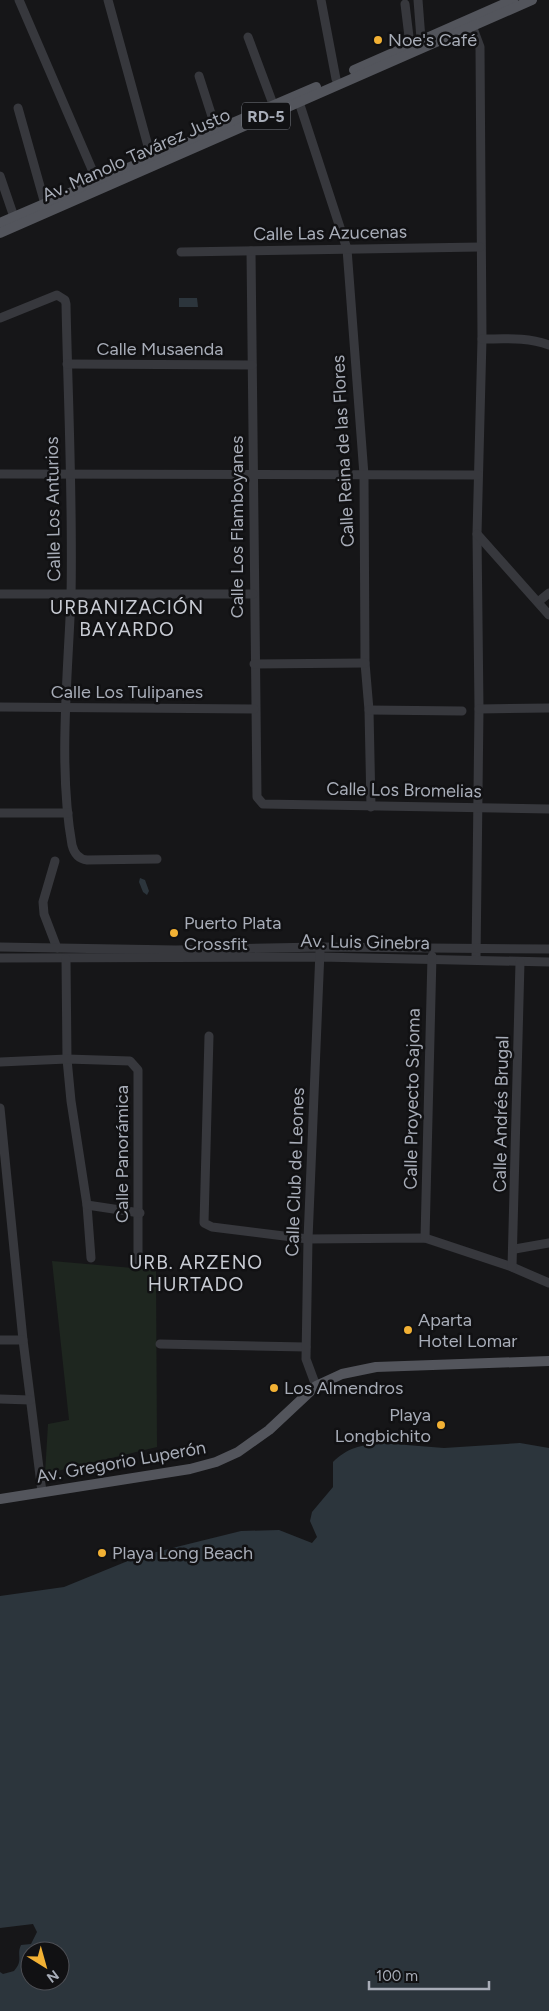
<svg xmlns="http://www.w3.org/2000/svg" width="549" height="2011" font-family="Figtree,sans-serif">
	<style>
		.green { fill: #1e261f }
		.water { fill: #2c353c; fill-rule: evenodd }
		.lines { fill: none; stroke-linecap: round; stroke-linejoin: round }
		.minor { stroke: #37383d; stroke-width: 9 }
		.major { stroke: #53555c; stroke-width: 10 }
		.poi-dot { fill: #f2b134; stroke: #111113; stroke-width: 2 }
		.labels { text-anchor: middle; stroke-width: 5; stroke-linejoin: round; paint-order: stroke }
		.shield { fill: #111113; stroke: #7b7e86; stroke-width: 1 }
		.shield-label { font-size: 16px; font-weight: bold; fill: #a8adb8 }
		.poi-label { font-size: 18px; fill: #a8adb8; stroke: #111113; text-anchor: start }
		.street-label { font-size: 18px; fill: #a8adb8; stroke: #111113 }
		.neighbourhood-label { font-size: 19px; letter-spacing: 1px; fill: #c9ccd4; stroke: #111113 }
	</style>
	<rect width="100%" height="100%" fill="#161618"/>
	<polygon class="green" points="52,1261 156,1270 157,1447 45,1474 48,1424 69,1420"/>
	<g class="water">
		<polygon points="179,298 197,298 198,307 179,307"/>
		<polygon points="140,878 145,880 149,891 147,895 143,892 139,882"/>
		<path d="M381,1443L444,1448L520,1443L549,1448V2011H0V1972L3,1974L14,1971C24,1960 16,1955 21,1945L31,1944L37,1932L33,1924L0,1928V1596L64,1587L140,1556L241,1531L279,1530L312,1543L317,1537L310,1521L312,1512L333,1487V1462C347,1448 361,1445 381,1443ZM30,1951H60V1981H30Z"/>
	</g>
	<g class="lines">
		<g class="minor">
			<polyline points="19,0 97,181"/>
			<polyline points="108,0 151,157"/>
			<polyline points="321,0 336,79"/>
			<polyline points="418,0 421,39"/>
			<polyline points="405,4 410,45"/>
			<polyline points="470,20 480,47 482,339 477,534 479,709 476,960"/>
			<polyline points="248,37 273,104"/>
			<polyline points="199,76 216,129"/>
			<polyline points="299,102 347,249 364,475 365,663 369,710 371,807"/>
			<polyline points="18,108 45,204"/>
			<polyline points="0,176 14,217"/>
			<polyline points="251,251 257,797 263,804 549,809"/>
			<polyline points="181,252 480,247"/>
			<path d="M0,318L57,295L65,300L66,304C68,401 73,499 71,596C68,675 58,767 72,845C74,853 78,859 87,860L157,859"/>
			<path d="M482,339C505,339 527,337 549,345"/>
			<polyline points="67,364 252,365"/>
			<polyline points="0,474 478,475"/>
			<polyline points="477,534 549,615"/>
			<polyline points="0,594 253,594"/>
			<polyline points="538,602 549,593"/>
			<polyline points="254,664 365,663"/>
			<polyline points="0,707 254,709"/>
			<polyline points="479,709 549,708"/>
			<polyline points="369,710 462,711"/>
			<polyline points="0,813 68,813"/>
			<polyline points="55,861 43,902 44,914 57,948"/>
			<polyline points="0,947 176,950 320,947 549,949"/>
			<polyline points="0,958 320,957 549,962"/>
			<polyline points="66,959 67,1059 71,1101 87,1205 91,1258"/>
			<polyline points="209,1036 204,1223 212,1227 308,1239 425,1238 512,1267 549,1283"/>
			<polyline points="0,1062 67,1059 130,1061 138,1070 138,1260"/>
			<polyline points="0,1108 23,1340 42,1492"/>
			<polyline points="87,1205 140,1213"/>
			<polyline points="425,1238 432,956"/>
			<polyline points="515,1249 549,1243"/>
			<polyline points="512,1267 520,962"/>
			<polyline points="0,1340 23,1340"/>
			<polyline points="160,1344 306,1347"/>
			<polyline points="316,1386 306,1359 308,1239 320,951"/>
			<polyline points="0,1399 30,1400"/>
		</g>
		<g class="major">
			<polyline points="354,70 513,0"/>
			<polyline points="0,223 316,87"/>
			<polyline points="0,233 532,0"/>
			<polyline points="0,1499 190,1469 216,1462 238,1452 269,1430 316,1386 342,1374 376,1367 549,1361"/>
		</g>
	</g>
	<g class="poi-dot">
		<circle cx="378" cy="40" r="5"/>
		<circle cx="174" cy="933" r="5"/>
		<circle cx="408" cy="1330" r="5"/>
		<circle cx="274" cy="1388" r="5"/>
		<circle cx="441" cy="1425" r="5"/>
		<circle cx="102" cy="1553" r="5"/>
	</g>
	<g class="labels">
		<rect class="shield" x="242" y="102.5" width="48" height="27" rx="4"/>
		<g class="shield-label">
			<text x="266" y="122">RD-5</text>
		</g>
		<g class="poi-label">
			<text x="388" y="46">Noe's Café</text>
			<text x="184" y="929">Puerto Plata<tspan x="184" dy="21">Crossfit</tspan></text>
			<text x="418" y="1326">Aparta<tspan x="418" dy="21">Hotel Lomar</tspan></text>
			<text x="284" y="1394">Los Almendros</text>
			<text x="431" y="1421" text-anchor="end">Playa<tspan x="431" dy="21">Longbichito</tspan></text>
			<text x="112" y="1559">Playa Long Beach</text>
		</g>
		<g class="street-label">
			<text transform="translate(136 155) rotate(-24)" y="6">Av. Manolo Tavárez Justo</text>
			<text transform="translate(330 233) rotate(-1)" y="6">Calle Las Azucenas</text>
			<text x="160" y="355">Calle Musaenda</text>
			<text transform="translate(343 451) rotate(-93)" y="6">Calle Reina de las Flores</text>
			<text transform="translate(53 509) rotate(-91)" y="6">Calle Los Anturios</text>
			<text transform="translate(237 527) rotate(-90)" y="6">Calle Los Flamboyanes</text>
			<text x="127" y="698">Calle Los Tulipanes</text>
			<text transform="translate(404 790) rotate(1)" y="6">Calle Los Bromelias</text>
			<text transform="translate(365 942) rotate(1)" y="6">Av. Luis Ginebra</text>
			<text transform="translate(412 1099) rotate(-89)" y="6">Calle Proyecto Sajoma</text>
			<text transform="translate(501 1114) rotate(-89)" y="6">Calle Andrés Brugal</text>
			<text transform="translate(122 1154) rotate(-90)" y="6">Calle Panorámica</text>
			<text transform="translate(295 1172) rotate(-88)" y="6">Calle Club de Leones</text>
			<text transform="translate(121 1462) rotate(-10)" y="6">Av. Gregorio Luperón</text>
		</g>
		<g class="neighbourhood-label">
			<text x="127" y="614">URBANIZACIÓN<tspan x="127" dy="22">BAYARDO</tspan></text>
			<text x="196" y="1269">URB. ARZENO<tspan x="196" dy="22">HURTADO</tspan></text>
		</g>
	</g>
	<g transform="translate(45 1966) rotate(143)"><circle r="24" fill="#111113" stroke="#4d4f55"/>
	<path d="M0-4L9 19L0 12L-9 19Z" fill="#f2b134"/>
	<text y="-8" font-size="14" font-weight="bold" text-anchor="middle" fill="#a8adb8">N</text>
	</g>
	<path d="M369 1981v8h120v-8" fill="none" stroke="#a8adb8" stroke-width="2.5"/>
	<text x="376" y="1981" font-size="15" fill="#a8adb8" stroke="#111113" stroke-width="4" paint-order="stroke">100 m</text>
</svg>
